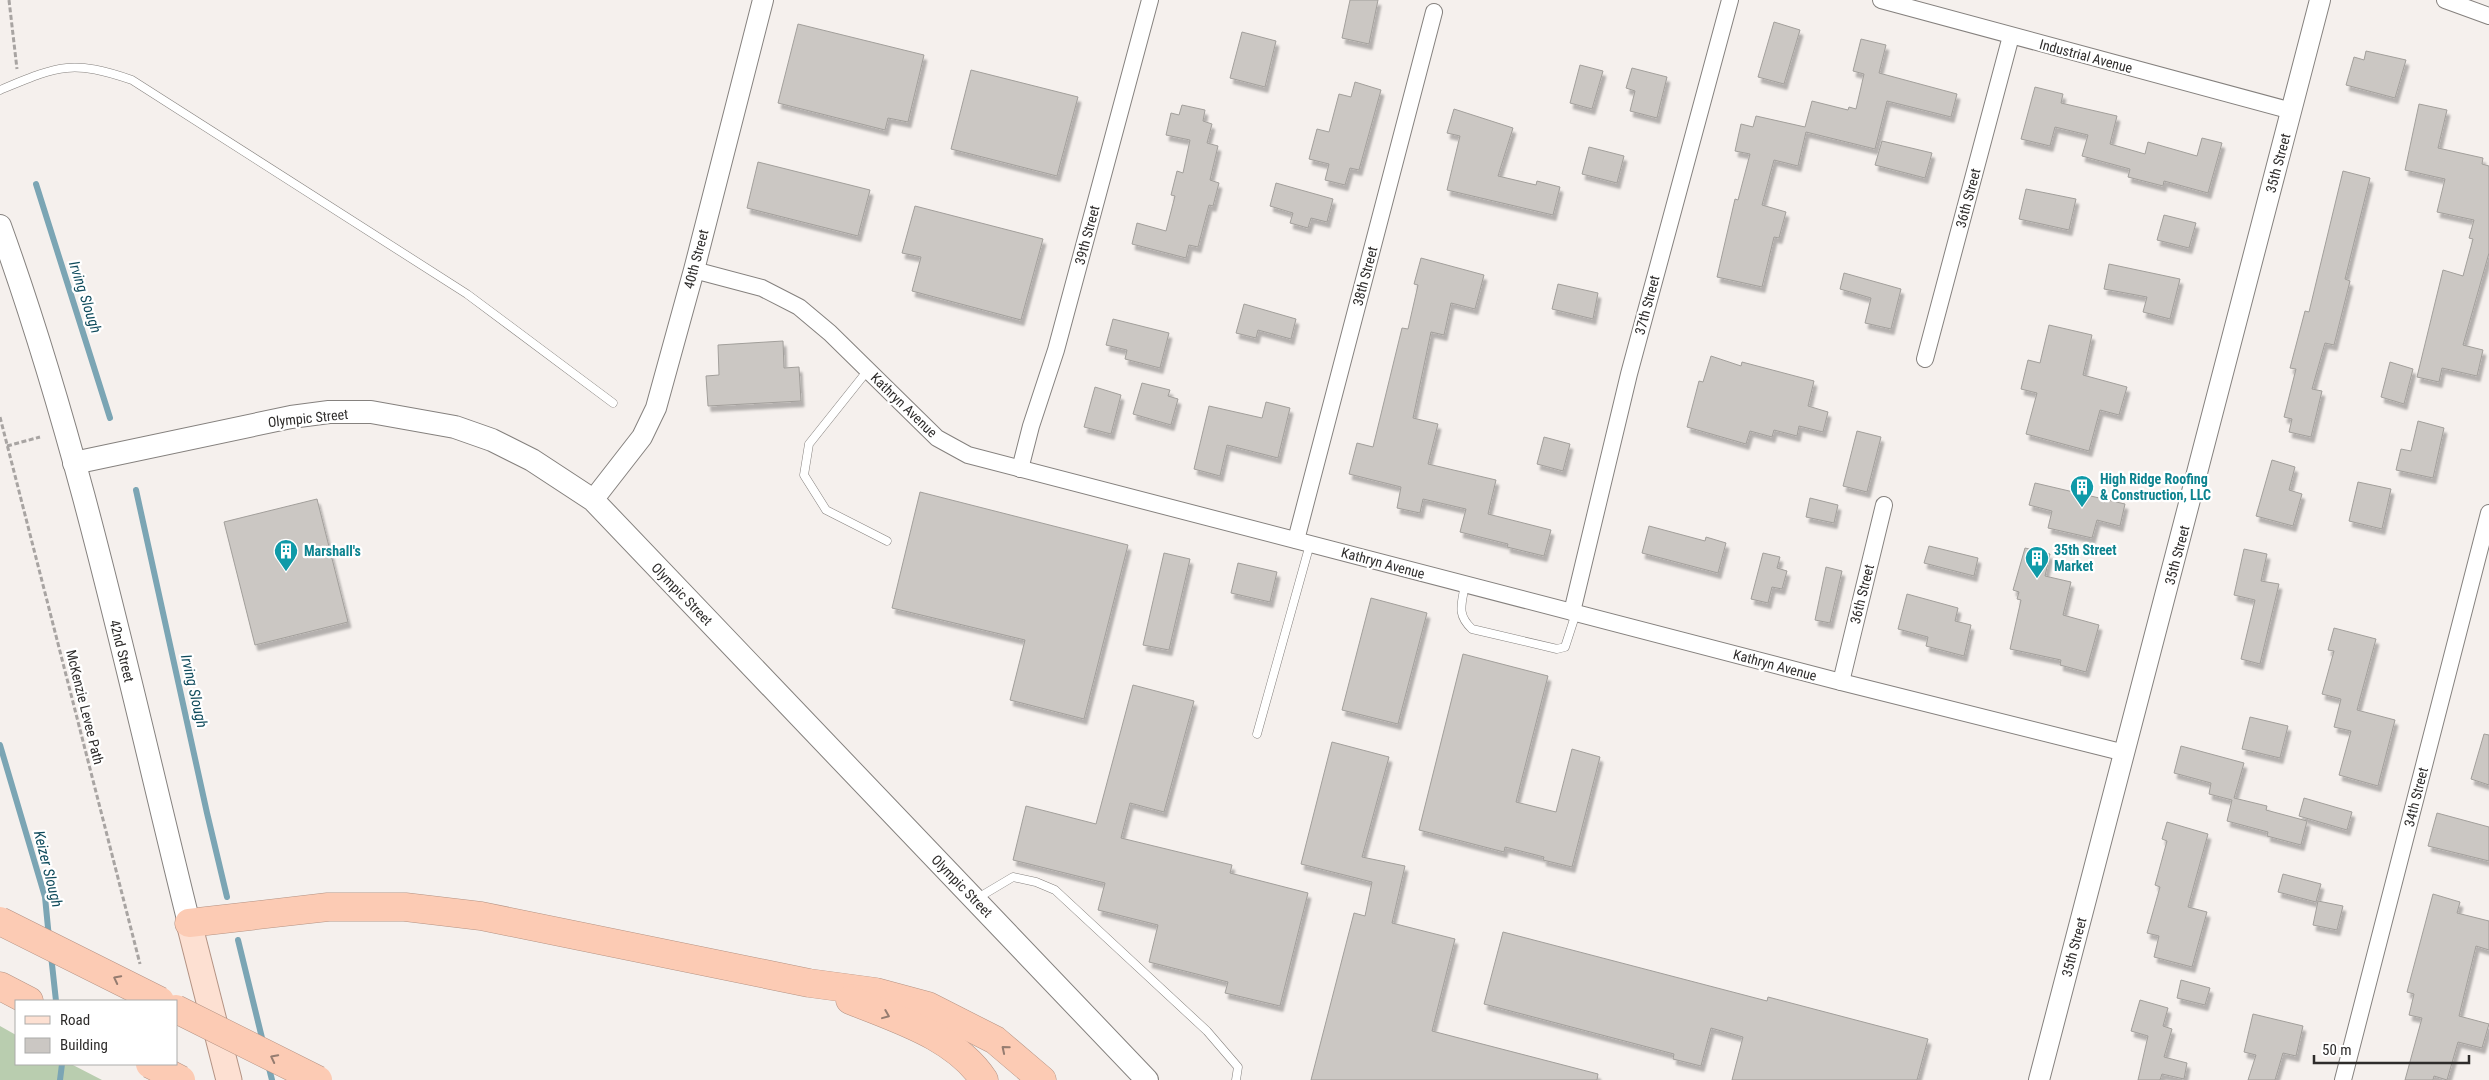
<svg xmlns="http://www.w3.org/2000/svg" width="2489" height="1080" font-family="'Roboto Condensed',sans-serif">
	<style>
		.green { fill: #b9cdaf }
		.lines { fill: none; stroke-linecap: round; stroke-linejoin: round }
		.stream { stroke: #7ba5b4; stroke-width: 6 }
		.building { fill: #cbc7c3; stroke: #a29f9b; filter: url(#shadow) }
		.service-casing { stroke: #85817e; stroke-width: 9 }
		.minor-casing { stroke: #85817e; stroke-width: 18 }
		.tertiary-casing { stroke: #85817e; stroke-width: 22 }
		.secondary-casing { stroke: #85817e; stroke-width: 24 }
		.primary-casing { stroke: #b49384; stroke-width: 27 }
		.motorway-casing { stroke: #b49384; stroke-width: 29 }
		.path { stroke: #a8a4a2; stroke-width: 3; stroke-dasharray: 5 2.5; stroke-linecap: butt }
		.service { stroke: #fff; stroke-width: 8 }
		.minor { stroke: #fff; stroke-width: 16 }
		.tertiary { stroke: #fff; stroke-width: 20 }
		.secondary { stroke: #fff; stroke-width: 22 }
		.primary { stroke: #fde0d2; stroke-width: 25 }
		.motorway { stroke: #fccbb4; stroke-width: 28 }
		.motorway-bridge-casing { stroke: #b49384; stroke-width: 29; stroke-linecap: butt }
		.motorway-bridge { stroke: #fccbb4; stroke-width: 28 }
		.oneway { stroke: #957c70 }
		.labels { text-anchor: middle; stroke-width: 4.5; stroke-linejoin: round; paint-order: stroke }
		.street-label { font-size: 14px; fill: #2e2c2b; stroke: #fff }
		.culture-label { font-size: 14px; font-weight: bold; fill: #0d838f; stroke: #fff; text-anchor: start }
		.water-label { font-size: 15px; font-style: italic; fill: #0f4b5c; stroke: #fff }
	</style>
	<defs>
		<filter id="shadow"><feDropShadow dx="3" dy="5.5" stdDeviation="1" flood-color="#0004"/></filter>
	</defs>
	<rect width="100%" height="100%" fill="#f5f0ed"/>
	<polygon class="green" points="0,1026 16,1035 16,1064 71,1064 102,1080 0,1080"/>
	<g class="lines">
		<g class="stream">
			<polyline points="36,184 110,418"/>
			<polyline points="136,490 207,813 227,897"/>
			<polyline points="0,745 45,897 49,938"/>
			<polyline points="238,940 263,1042"/>
			<polyline points="51,955 56,1001"/>
			<polyline points="268,1064 272,1080"/>
			<polyline points="60,1080 62,1064"/>
		</g>
	</g>
	<g class="building">
		<polygon points="1350,0 1378,0 1369,44 1342,38"/>
		<polygon points="1774,22 1800,30 1784,84 1758,77"/>
		<polygon points="798,24 924,55 908,122 888,118 885,130 778,103"/>
		<polygon points="1242,32 1276,41 1265,87 1230,78"/>
		<polygon points="1861,39 1886,45 1879,73 1957,94 1951,117 1887,101 1875,149 1806,132 1798,166 1774,160 1762,205 1786,212 1779,238 1774,237 1762,287 1717,277 1735,199 1738,200 1750,154 1735,151 1741,124 1753,127 1756,116 1805,127 1812,101 1848,110 1849,107 1856,109 1864,74 1853,71"/>
		<polygon points="2366,51 2406,60 2395,98 2346,85 2354,57 2364,60"/>
		<polygon points="1580,65 1603,71 1592,109 1570,103"/>
		<polygon points="1632,68 1667,77 1657,118 1630,111 1635,91 1626,88"/>
		<polygon points="971,70 1078,97 1057,176 951,149"/>
		<polygon points="1355,82 1381,90 1359,170 1350,168 1345,185 1325,180 1329,164 1309,159 1317,129 1329,132 1339,94 1351,97"/>
		<polygon points="2035,87 2063,94 2061,103 2117,116 2110,144 2145,154 2148,142 2197,156 2202,138 2222,143 2208,193 2164,181 2163,186 2128,177 2130,169 2082,156 2088,135 2055,127 2050,146 2021,139"/>
		<polygon points="2419,104 2447,110 2438,148 2483,158 2482,164 2489,166 2489,253 2463,345 2483,350 2477,376 2442,368 2439,382 2417,377 2443,270 2463,276 2473,239 2469,238 2474,220 2437,212 2445,179 2405,170"/>
		<polygon points="1182,105 1205,110 1203,121 1212,124 1207,143 1218,146 1210,180 1219,183 1213,206 1209,205 1198,247 1189,245 1186,258 1132,244 1137,223 1166,231 1175,196 1171,195 1177,171 1183,173 1190,140 1166,135 1171,113 1179,115"/>
		<polygon points="1454,109 1513,128 1498,176 1536,185 1537,181 1560,187 1553,215 1447,190 1460,136 1447,133"/>
		<polygon points="1882,141 1932,153 1925,178 1875,165"/>
		<polygon points="1589,147 1624,156 1617,183 1582,174"/>
		<polygon points="758,162 870,190 858,236 747,208"/>
		<polygon points="2343,171 2370,178 2345,279 2350,281 2334,345 2325,343 2312,389 2322,391 2311,437 2289,432 2292,419 2284,417 2296,369 2290,368 2305,311 2309,312"/>
		<polygon points="1276,183 1333,199 1327,222 1311,218 1308,228 1290,223 1293,213 1270,206"/>
		<polygon points="2026,189 2076,199 2069,230 2019,219"/>
		<polygon points="915,206 1043,239 1021,320 912,291 921,257 902,253"/>
		<polygon points="2164,215 2196,223 2189,248 2157,240"/>
		<polygon points="1421,258 1484,275 1475,309 1451,303 1444,335 1431,332 1413,418 1438,424 1428,464 1496,480 1488,514 1551,530 1544,556 1507,547 1508,544 1460,532 1466,509 1423,499 1420,513 1397,508 1401,487 1349,474 1357,443 1373,447 1402,328 1408,329 1418,285 1414,284"/>
		<polygon points="2109,264 2180,279 2170,319 2143,312 2147,297 2104,289"/>
		<polygon points="1844,273 1901,289 1891,329 1865,323 1871,298 1840,289"/>
		<polygon points="1558,284 1598,293 1593,319 1552,309"/>
		<polygon points="1244,304 1296,319 1291,339 1258,330 1256,338 1236,333"/>
		<polygon points="1113,319 1169,333 1160,368 1125,359 1127,350 1106,345"/>
		<polygon points="2049,325 2092,335 2083,375 2127,387 2119,415 2100,410 2089,451 2026,434 2037,393 2021,389 2028,360 2040,363"/>
		<polygon points="783,341 784,368 799,367 801,401 708,406 706,376 719,375 718,345"/>
		<polygon points="1711,356 1741,366 1742,362 1814,381 1808,406 1828,412 1823,432 1799,426 1797,436 1774,430 1772,437 1750,431 1746,444 1687,427 1699,381 1703,382"/>
		<polygon points="2390,362 2413,369 2404,404 2381,397"/>
		<polygon points="1142,383 1170,390 1168,396 1178,399 1171,425 1133,414"/>
		<polygon points="1095,387 1121,395 1111,434 1084,427"/>
		<polygon points="1266,402 1290,408 1278,458 1227,445 1220,476 1194,469 1209,406 1262,418"/>
		<polygon points="2418,421 2444,428 2433,478 2396,470 2401,449 2411,451"/>
		<polygon points="1857,431 1881,437 1867,492 1843,486"/>
		<polygon points="1544,437 1570,444 1563,471 1537,464"/>
		<polygon points="2272,460 2295,467 2289,490 2302,494 2293,526 2256,516"/>
		<polygon points="2358,482 2391,489 2382,529 2349,521"/>
		<polygon points="2035,483 2125,504 2120,526 2097,520 2092,538 2048,528 2052,511 2029,505"/>
		<polygon points="920,492 1128,545 1084,719 1010,700 1025,640 892,608"/>
		<polygon points="1810,498 1838,505 1834,523 1806,517"/>
		<polygon points="317,499 348,622 255,645 224,522"/>
		<polygon points="1649,526 1705,541 1706,537 1726,543 1718,573 1642,553"/>
		<polygon points="1929,546 1978,558 1974,576 1924,563"/>
		<polygon points="2025,548 2050,554 2045,576 2071,582 2063,615 2099,625 2086,672 2060,665 2061,660 2010,649 2021,600 2017,599 2019,592 2013,590"/>
		<polygon points="2244,549 2267,554 2261,581 2279,584 2260,664 2241,659 2255,600 2234,595"/>
		<polygon points="1164,553 1190,559 1169,650 1143,645"/>
		<polygon points="1763,553 1780,557 1777,568 1787,571 1782,589 1772,587 1768,603 1751,599"/>
		<polygon points="1238,563 1277,572 1270,602 1231,593"/>
		<polygon points="1826,567 1842,571 1830,623 1815,620"/>
		<polygon points="1907,594 1958,608 1955,621 1971,625 1964,656 1926,646 1928,637 1898,629"/>
		<polygon points="1371,598 1427,613 1398,724 1342,710"/>
		<polygon points="2334,628 2376,639 2357,710 2395,720 2378,786 2339,775 2351,731 2334,727 2341,699 2322,694 2334,651 2328,650"/>
		<polygon points="1463,654 1548,676 1516,802 1556,812 1572,749 1600,757 1572,867 1543,860 1544,857 1505,847 1504,852 1419,830"/>
		<polygon points="1133,685 1194,701 1164,812 1130,803 1121,838 1232,865 1230,873 1308,893 1280,1006 1225,993 1228,982 1149,962 1158,925 1098,910 1105,883 1013,860 1026,806 1096,824"/>
		<polygon points="2250,717 2288,726 2280,758 2242,749"/>
		<polygon points="2484,734 2489,735 2489,785 2471,779"/>
		<polygon points="1332,742 1389,757 1362,857 1405,866 1392,923 1455,939 1432,1031 1598,1074 1597,1080 1311,1080 1354,913 1365,916 1372,882 1301,864"/>
		<polygon points="2181,746 2244,763 2234,798 2267,806 2266,810 2307,821 2301,845 2267,836 2268,832 2227,821 2232,800 2209,794 2211,783 2174,773"/>
		<polygon points="2304,798 2352,812 2347,830 2299,816"/>
		<polygon points="2437,813 2489,827 2489,861 2428,846"/>
		<polygon points="2167,822 2208,834 2188,907 2207,912 2192,967 2154,957 2159,936 2147,933 2160,887 2155,885 2167,841 2162,839"/>
		<polygon points="2283,874 2321,884 2316,902 2278,892"/>
		<polygon points="2433,894 2460,902 2457,913 2489,921 2489,950 2476,946 2459,1016 2489,1024 2482,1048 2458,1042 2447,1080 2434,1076 2433,1080 2405,1080 2422,1018 2409,1015 2414,994 2407,992"/>
		<polygon points="2318,901 2343,906 2337,930 2313,925"/>
		<polygon points="1503,932 1767,1001 1768,997 1928,1039 1917,1080 1732,1080 1743,1037 1711,1028 1701,1066 1673,1059 1674,1054 1484,1004"/>
		<polygon points="2181,980 2210,988 2205,1005 2177,998"/>
		<polygon points="2140,1000 2168,1008 2163,1026 2172,1029 2164,1057 2187,1063 2184,1079 2162,1074 2160,1080 2138,1080 2148,1036 2131,1031"/>
		<polygon points="2253,1014 2303,1026 2296,1056 2283,1053 2275,1080 2248,1080 2256,1055 2244,1052"/>
	</g>
	<g class="lines">
		<g class="service-casing">
			<g id="service">
				<path d="M0,90C58,66 71,59 132,80L467,294L613,403"/>
				<polyline points="868,370 809,444 804,475 826,510 887,541"/>
				<path d="M1465,584C1462,604 1456,614 1472,629L1557,649L1565,647L1576,613"/>
				<polyline points="1257,734 1310,544"/>
				<polyline points="976,899 1013,877 1036,882 1055,890 1207,1031 1238,1067 1236,1080"/>
			</g>
		</g>
		<g class="minor-casing">
			<g id="minor">
				<polyline points="1881,0 2292,111"/>
				<polyline points="2445,0 2489,16"/>
				<polyline points="694,270 762,288 799,307 830,333 937,438 968,455 1841,682 2125,753"/>
				<polyline points="1925,359 2011,36"/>
				<polyline points="1020,469 1031,426 1056,350 1150,0"/>
				<polyline points="1296,540 1434,12"/>
				<polyline points="1572,612 1629,374 1730,0"/>
				<polyline points="1841,682 1884,505"/>
				<polyline points="2343,1080 2489,513"/>
			</g>
		</g>
		<g class="tertiary-casing">
			<g id="tertiary">
				<polyline points="593,500 642,437 656,408 694,270 763,0"/>
				<polyline points="2039,1080 2320,0"/>
			</g>
		</g>
		<g class="secondary-casing">
			<g id="secondary">
				<path d="M0,226C82,453 131,690 189,923"/>
				<polyline points="74,463 291,417 329,412 371,412 455,427 492,440 532,460 593,500 1147,1080"/>
			</g>
		</g>
		<g class="primary-casing">
			<polyline id="primary" points="189,923 229,1080"/>
		</g>
		<g class="motorway-casing">
			<g id="motorway">
				<polyline points="189,923 328,907 405,907 481,916 809,983 876,992 928,1006 995,1040 1042,1080"/>
				<polyline points="0,986 29,1001"/>
				<path d="M850,1000C896,1019 955,1036 984,1080"/>
			</g>
		</g>
		<g class="path">
			<polyline points="9,0 17,69"/>
			<polyline points="0,417 140,964"/>
			<polyline points="7,446 40,437"/>
		</g>
		<use href="#service" class="service"/>
		<use href="#minor" class="minor"/>
		<use href="#tertiary" class="tertiary"/>
		<use href="#secondary" class="secondary"/>
		<use href="#primary" class="primary"/>
		<use href="#motorway" class="motorway"/>
		<g class="motorway-bridge-casing">
			<g id="motorway-bridge">
				<polyline points="0,921 160,1001"/>
				<polyline points="176,1009 318,1080"/>
				<polyline points="150,1064 181,1080"/>
			</g>
		</g>
		<use href="#motorway-bridge" class="motorway-bridge"/>
	</g>
	<defs><path id="oneway-chevron" d="M-2-3.5L2.5 0L-2 3.5" fill="none" stroke-width="1.6" stroke-linecap="round" stroke-linejoin="round" transform="scale(1.25)"/></defs>
	<g class="oneway">
		<use href="#oneway-chevron" transform="translate(117 979) rotate(-153)"/>
		<use href="#oneway-chevron" transform="translate(886 1015) rotate(22)"/>
		<use href="#oneway-chevron" transform="translate(1005 1049) rotate(-140)"/>
		<use href="#oneway-chevron" transform="translate(274 1058) rotate(-153)"/>
	</g>
	<defs>
		<g id="building-pin" transform="scale(1.25)"><path d="M0 17L-7.5 6A9.5 9.5 0 1 1 7.5 6Z" fill="#0f9aa8" stroke="#fff"/><path d="M-4-6H4V6H1V3H-1V6H-4ZM-2.5-4.3h1.7v1.8h-1.7ZM.8-4.3h1.7v1.8H.8ZM-2.5-1h1.7V.8h-1.7ZM.8-1h1.7V.8H.8Z" fill="#fff"/></g>
	</defs>
	<g fill-rule="evenodd">
		<use href="#building-pin" x="2082" y="487"/>
		<use href="#building-pin" x="286" y="551"/>
		<use href="#building-pin" x="2037" y="558"/>
	</g>
	<g class="labels">
		<g class="street-label">
			<text transform="translate(2086 56) rotate(15)" y="5">Industrial Avenue</text>
			<text transform="translate(2278 163) rotate(-75)" y="5">35th Street</text>
			<text transform="translate(1968 198) rotate(-75)" y="5">36th Street</text>
			<text transform="translate(1087 235) rotate(-75)" y="5">39th Street</text>
			<text transform="translate(696 259) rotate(-75)" y="5">40th Street</text>
			<text transform="translate(1365 276) rotate(-75)" y="5">38th Street</text>
			<text transform="translate(1647 305) rotate(-75)" y="5">37th Street</text>
			<text transform="translate(904 405) rotate(44)" y="5">Kathryn Avenue</text>
			<text transform="translate(308 418) rotate(-6)" y="5">Olympic Street</text>
			<text transform="translate(2177 555) rotate(-75)" y="5">35th Street</text>
			<text transform="translate(1383 563) rotate(15)" y="5">Kathryn Avenue</text>
			<text transform="translate(682 594) rotate(46)" y="5">Olympic Street</text>
			<text transform="translate(1862 594) rotate(-76)" y="5">36th Street</text>
			<text transform="translate(122 651) rotate(76)" y="5">42nd Street</text>
			<text transform="translate(1775 665) rotate(15)" y="5">Kathryn Avenue</text>
			<text transform="translate(85 707) rotate(76)" y="5">McKenzie Levee Path</text>
			<text transform="translate(2416 797) rotate(-76)" y="5">34th Street</text>
			<text transform="translate(962 886) rotate(46)" y="5">Olympic Street</text>
			<text transform="translate(2074 947) rotate(-75)" y="5">35th Street</text>
		</g>
		<g class="culture-label">
			<text x="2100" y="484">High Ridge Roofing<tspan x="2100" dy="16">&amp; Construction, LLC</tspan></text>
			<text x="2054" y="555">35th Street<tspan x="2054" dy="16">Market</tspan></text>
			<text x="304" y="556">Marshall's</text>
		</g>
		<g class="water-label">
			<text transform="translate(85 297) rotate(72)" y="5">Irving Slough</text>
			<text transform="translate(194 691) rotate(77)" y="5">Irving Slough</text>
			<text transform="translate(48 869) rotate(76)" y="5">Keizer Slough</text>
		</g>
	</g>
	<rect x="15" y="1000" width="162" height="65" fill="#ffffff" stroke="#ababaa"/>
	<rect x="25" y="1016" width="25" height="8" fill="#fde0d2" stroke="#ababaa"/>
	<text x="60" y="1025" font-size="15" fill="#2e2c2b">Road</text>
	<rect x="25" y="1038" width="25" height="15" fill="#cbc7c3" stroke="#ababaa"/>
	<text x="60" y="1050" font-size="15" fill="#2e2c2b">Building</text>
	<path d="M2314 1055v8h155v-8" fill="none" stroke="#2e2c2b" stroke-width="2.5"/>
	<text x="2322" y="1055" font-size="15" fill="#2e2c2b" stroke="#ffffff" stroke-width="4" paint-order="stroke">50 m</text>
</svg>
